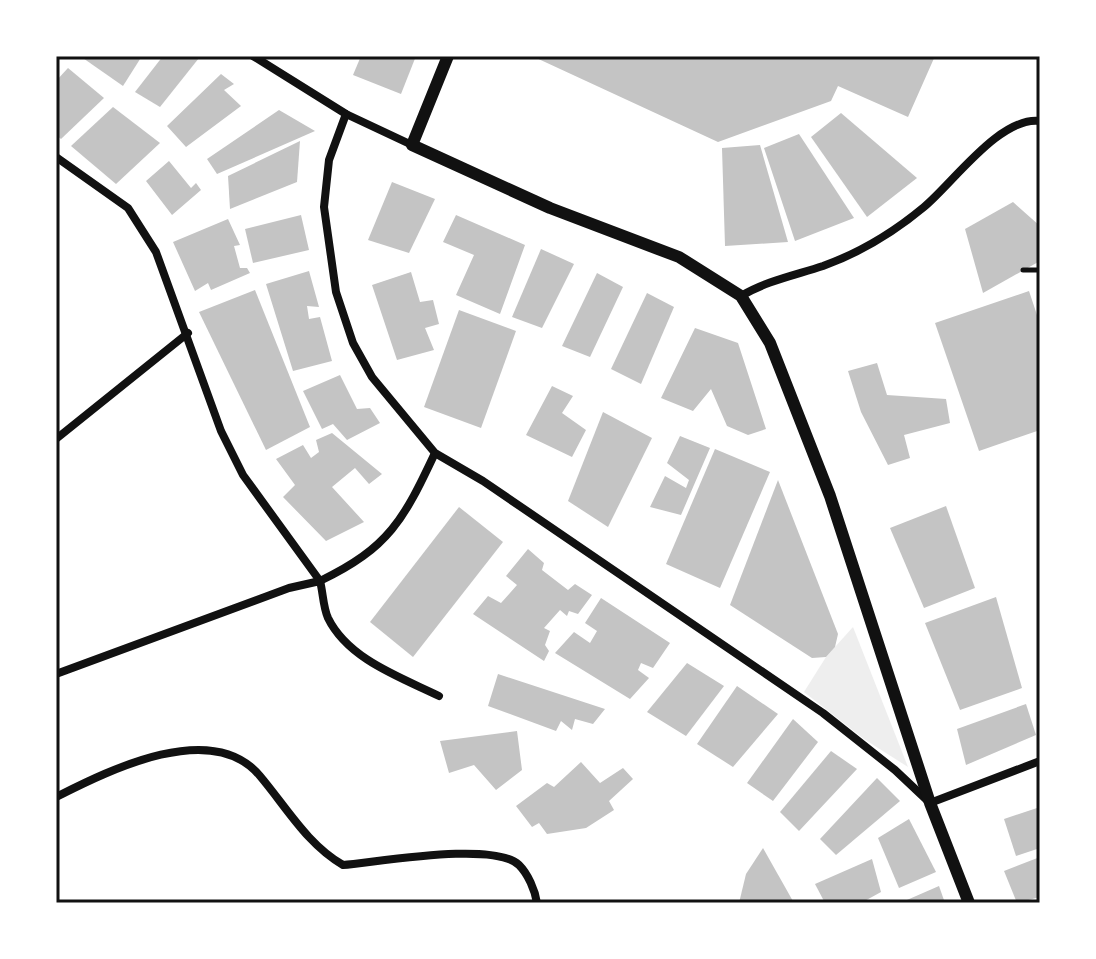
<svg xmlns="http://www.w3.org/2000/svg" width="1096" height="959" font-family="'PT Sans',sans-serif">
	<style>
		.green { fill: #eee }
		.building { fill: #c4c4c4 }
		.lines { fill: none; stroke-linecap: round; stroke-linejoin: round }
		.service { stroke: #111; stroke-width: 5 }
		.minor { stroke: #111; stroke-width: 8 }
		.tertiary { stroke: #111; stroke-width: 12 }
		.neatline { fill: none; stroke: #111; stroke-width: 3 }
	</style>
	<rect width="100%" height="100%" fill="#fff"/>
	<polygon class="green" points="853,627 908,767 864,739 804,692 826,657"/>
	<g class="building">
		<polygon points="80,56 142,56 123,86"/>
		<polygon points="163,56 199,58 160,107 135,92"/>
		<polygon points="361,56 416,56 401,94 353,75"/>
		<polygon points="532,56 935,56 908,117 838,86 831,101 718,142"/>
		<polygon points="68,68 104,98 61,139 56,135 56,81"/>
		<polygon points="221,74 234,84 224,90 241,106 186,147 167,126"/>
		<polygon points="113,107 160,143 116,184 71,146"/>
		<polygon points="279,110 315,131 217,174 207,159"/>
		<polygon points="841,113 917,178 867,217 811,137"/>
		<polygon points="799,134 854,218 795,241 764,148"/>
		<polygon points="300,141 297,182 230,209 228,176"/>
		<polygon points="760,145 788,242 725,246 722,148"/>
		<polygon points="169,161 191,188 196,183 201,190 172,215 146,181"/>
		<polygon points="392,182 435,199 409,253 368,240"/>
		<polygon points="1013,202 1040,226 1040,261 983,293 965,229"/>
		<polygon points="301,215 309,250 253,263 245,229"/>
		<polygon points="456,215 525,245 500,314 456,295 474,255 443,242"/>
		<polygon points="228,219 240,245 234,246 240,268 247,268 250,273 211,290 208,283 195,291 173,242"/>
		<polygon points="541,249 574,264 542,328 512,317"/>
		<polygon points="309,271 319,307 307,306 309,319 320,317 332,361 293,371 266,284"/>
		<polygon points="411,272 420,302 433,300 439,324 425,328 434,350 397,360 372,285"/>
		<polygon points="597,273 623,287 590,357 562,346"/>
		<polygon points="255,290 310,427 266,450 199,312"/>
		<polygon points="1029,291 1040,324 1040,430 979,451 935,323"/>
		<polygon points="647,293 674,307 641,384 611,369"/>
		<polygon points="459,310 516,331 481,428 424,407"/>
		<polygon points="695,328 738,343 766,429 748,435 727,426 711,389 693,411 661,398"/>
		<polygon points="877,363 887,395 946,399 950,423 904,435 910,458 888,465 861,412 848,371"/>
		<polygon points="340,375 357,409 370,408 380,423 347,440 333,424 322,429 303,391"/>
		<polygon points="552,386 573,396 562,413 586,430 572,457 526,435"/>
		<polygon points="603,412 652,438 608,527 568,501"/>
		<polygon points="332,433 382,474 369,484 355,468 332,487 364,522 326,541 283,497 295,485 276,459 303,445 311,458 319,452 316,440"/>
		<polygon points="680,436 710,448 681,515 650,507 665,476 686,488 689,480 667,463"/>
		<polygon points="715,449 770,472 720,588 666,564"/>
		<polygon points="778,480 838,634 835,647 826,657 812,658 730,605"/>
		<polygon points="946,506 975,588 924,608 890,528"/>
		<polygon points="459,507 503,542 413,657 370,622"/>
		<polygon points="528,549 544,563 542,570 568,590 575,584 592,595 578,614 569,611 567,616 560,610 544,628 550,631 545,645 549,651 544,661 473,614 488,596 501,603 517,585 506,576"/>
		<polygon points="996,597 1022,688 960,710 925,623"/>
		<polygon points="601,598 670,643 653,668 641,663 638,670 649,678 630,699 555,653 574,632 590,643 597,631 585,623"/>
		<polygon points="687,663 724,686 686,736 647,712"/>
		<polygon points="498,674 605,709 593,724 575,719 572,730 561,721 556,731 488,706"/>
		<polygon points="737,686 778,714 733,767 697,744"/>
		<polygon points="1026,704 1036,735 966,765 957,729"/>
		<polygon points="793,719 818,742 773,801 747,783"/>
		<polygon points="517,731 522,770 496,790 474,765 449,773 440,741"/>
		<polygon points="831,751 857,769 799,831 780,812"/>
		<polygon points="581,762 600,783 623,768 633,779 609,801 614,810 586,828 547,834 539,823 532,827 516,806 547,783 554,787"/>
		<polygon points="877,778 900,801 836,855 820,839"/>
		<polygon points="1040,807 1040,848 1016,856 1004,819"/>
		<polygon points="909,819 936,872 899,888 878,838"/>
		<polygon points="763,848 794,903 739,903 746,874"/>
		<polygon points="1040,857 1040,897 1017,903 1004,871"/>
		<polygon points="872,859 881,892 861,903 825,903 815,884"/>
		<polygon points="939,886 945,903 900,903"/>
	</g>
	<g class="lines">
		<polyline class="service" points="1023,270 1040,270"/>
		<g class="minor">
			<polyline points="253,56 346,114 412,145"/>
			<polyline points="346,114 329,160 324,207 336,292 353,343 372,377 435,453 483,481 823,713 895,770 930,803 1040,761"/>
			<path d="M56,157L128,208L156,252L221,431L243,475L320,581C389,548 404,519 435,453"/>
			<path d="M741,296C766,281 796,275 823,266C859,253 894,232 924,207C953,183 1000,116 1040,121"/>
			<polyline points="56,439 188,333"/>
			<path d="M56,674L289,588L320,581C323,592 323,607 328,618C348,659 400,677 439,696"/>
			<path d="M56,797C108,771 212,718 260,776C287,808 307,844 343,865C379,862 494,841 519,865C528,874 535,890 537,903"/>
		</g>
		<polyline class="tertiary" points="448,56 412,145 550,208 679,257 741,296 770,343 830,496 930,803 969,903"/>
	</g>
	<rect width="1096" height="959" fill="none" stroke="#ffffff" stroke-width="116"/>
	<rect x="58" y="58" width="980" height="843" class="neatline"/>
</svg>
